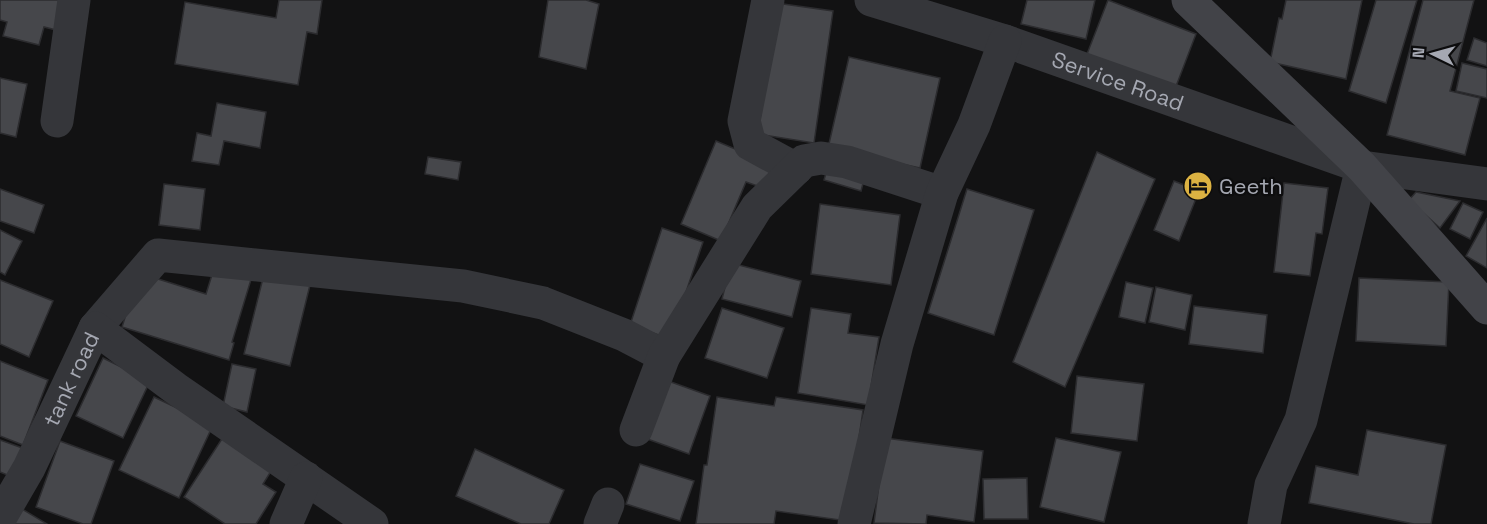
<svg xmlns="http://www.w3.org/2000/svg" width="1487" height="524" font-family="'Space Grotesk',sans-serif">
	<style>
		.building { fill: #46474b; stroke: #2c2c2f; stroke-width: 1.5 }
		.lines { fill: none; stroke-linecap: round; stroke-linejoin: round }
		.street { stroke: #35363a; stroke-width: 33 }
		.secondary { stroke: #424348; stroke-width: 33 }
		.labels { text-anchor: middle; stroke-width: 4.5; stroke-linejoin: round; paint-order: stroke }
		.street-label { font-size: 22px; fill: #a5a8b2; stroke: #0d0d0e }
		.poi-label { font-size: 22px; fill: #a5a8b2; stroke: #0d0d0e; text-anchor: start }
	</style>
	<rect width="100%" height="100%" fill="#121213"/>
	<g class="building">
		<polygon points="0,0 68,0 60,31 44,27 39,45 3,36 7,22 0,20"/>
		<polygon points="279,0 322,0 317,34 307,32 298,85 175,64 185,2 276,18"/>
		<polygon points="548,0 586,0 599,4 586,69 539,57"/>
		<polygon points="1027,0 1095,0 1086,39 1021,24"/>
		<polygon points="1108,0 1196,34 1175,89 1087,54"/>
		<polygon points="1286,0 1362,0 1346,79 1270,62 1279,18 1282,19"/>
		<polygon points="1376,0 1417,0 1386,103 1349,91"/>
		<polygon points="1423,0 1474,0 1450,91 1480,98 1465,155 1387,135"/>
		<polygon points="776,3 833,11 814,143 758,134"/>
		<polygon points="1474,38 1487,43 1487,66 1467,60"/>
		<polygon points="849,57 940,78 920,168 828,148"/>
		<polygon points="1462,63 1487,69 1487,98 1456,91"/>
		<polygon points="0,78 27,84 16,137 0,133"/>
		<polygon points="217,103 266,112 260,148 224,141 219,165 192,161 197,133 211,136"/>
		<polygon points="716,141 776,166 766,189 746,182 721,241 681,224"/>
		<polygon points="1097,152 1155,179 1065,387 1013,362"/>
		<polygon points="428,157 461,162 458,180 425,174"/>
		<polygon points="828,166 865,176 861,191 824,180"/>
		<polygon points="1174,181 1199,191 1179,241 1154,230"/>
		<polygon points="1284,183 1328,188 1322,234 1316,233 1310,276 1274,272"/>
		<polygon points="164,184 205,189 200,230 159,225"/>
		<polygon points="0,189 44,205 34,233 0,221"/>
		<polygon points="967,189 1034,210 994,335 928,313"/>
		<polygon points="1416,192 1460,201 1440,228 1409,200"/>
		<polygon points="1463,203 1483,212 1470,239 1450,229"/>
		<polygon points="820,204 900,215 891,285 811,274"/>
		<polygon points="1487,218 1487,268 1466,256"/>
		<polygon points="662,228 703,242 670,339 630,325"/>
		<polygon points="0,230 22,241 5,275 0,272"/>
		<polygon points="216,262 253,273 232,342 234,343 229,360 122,327 139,273 206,294"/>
		<polygon points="731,263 801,281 792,317 722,299"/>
		<polygon points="265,270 311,281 290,366 244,354"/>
		<polygon points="1359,278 1449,282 1446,346 1356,341"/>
		<polygon points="0,280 53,301 29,357 0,344"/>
		<polygon points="1126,282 1153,288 1145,323 1119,317"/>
		<polygon points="1156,287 1192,295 1185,330 1149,322"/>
		<polygon points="1194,306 1267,315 1263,353 1189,344"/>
		<polygon points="722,308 784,328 767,378 705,358"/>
		<polygon points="811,308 851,314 848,333 879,337 868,405 798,393"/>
		<polygon points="103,358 150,381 123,438 76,416"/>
		<polygon points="0,361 48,380 23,445 0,436"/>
		<polygon points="232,364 256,369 247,412 223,406"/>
		<polygon points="1077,376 1144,384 1137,441 1071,433"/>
		<polygon points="660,378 710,396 689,454 639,436"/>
		<polygon points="154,397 213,425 179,498 119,470"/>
		<polygon points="717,397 774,406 776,397 863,410 847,521 776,511 774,524 696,524 704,465 707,465"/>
		<polygon points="229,428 278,460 263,484 276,492 256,524 225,524 184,497"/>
		<polygon points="1367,430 1446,445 1431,524 1414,524 1309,503 1316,466 1358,475"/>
		<polygon points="885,438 983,451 974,522 927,515 926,524 874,523"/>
		<polygon points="1056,438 1121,452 1104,522 1040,507"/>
		<polygon points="0,440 28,450 17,479 0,472"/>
		<polygon points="60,441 114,461 91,524 83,524 36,507"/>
		<polygon points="475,449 564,490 549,524 521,524 456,496"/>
		<polygon points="640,464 694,481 680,521 626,504"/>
		<polygon points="1027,478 1028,519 984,519 983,479"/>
		<polygon points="17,506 47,524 5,524"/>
	</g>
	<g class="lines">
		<g class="street">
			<polyline points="768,0 744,121 750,144 796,169"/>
			<path id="s1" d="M871,0L1005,41L1362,167L1487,184"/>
			<polyline points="57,121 74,0"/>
			<polyline points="95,328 158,255 463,286 543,303 624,335 664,356"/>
			<polyline points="636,430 664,356 757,207 804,161 821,158 847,162 942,193"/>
			<path id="s2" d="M0,518L29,468L95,328L175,388L372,524"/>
			<polyline points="286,524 306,478"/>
			<polyline points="600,524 608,504"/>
			<polyline points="854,524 897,344 942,193 974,125 1005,41"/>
			<polyline points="1264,524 1271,485 1301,420 1362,167"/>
		</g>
		<polyline class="secondary" points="1188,0 1362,167 1487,308"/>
	</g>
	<defs>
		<g id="hotel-disc" transform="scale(1.5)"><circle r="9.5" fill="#dcb242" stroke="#0d0d0e"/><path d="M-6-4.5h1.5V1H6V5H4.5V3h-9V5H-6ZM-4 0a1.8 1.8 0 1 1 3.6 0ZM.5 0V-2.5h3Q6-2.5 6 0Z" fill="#111"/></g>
	</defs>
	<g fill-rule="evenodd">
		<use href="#hotel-disc" x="1198" y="186"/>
	</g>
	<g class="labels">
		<g class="street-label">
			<text dy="8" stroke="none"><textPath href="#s1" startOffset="260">Service Road</textPath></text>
			<text dy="8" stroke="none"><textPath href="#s2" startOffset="156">tank road</textPath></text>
		</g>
		<g class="poi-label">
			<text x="1219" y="194">Geeth</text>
		</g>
	</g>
	<g transform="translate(1433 54) rotate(275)" stroke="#0d0d0e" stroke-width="4.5" paint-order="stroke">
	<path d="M0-4.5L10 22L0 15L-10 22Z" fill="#a5a8b2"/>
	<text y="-9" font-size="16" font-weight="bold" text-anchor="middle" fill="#a5a8b2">N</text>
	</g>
</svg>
